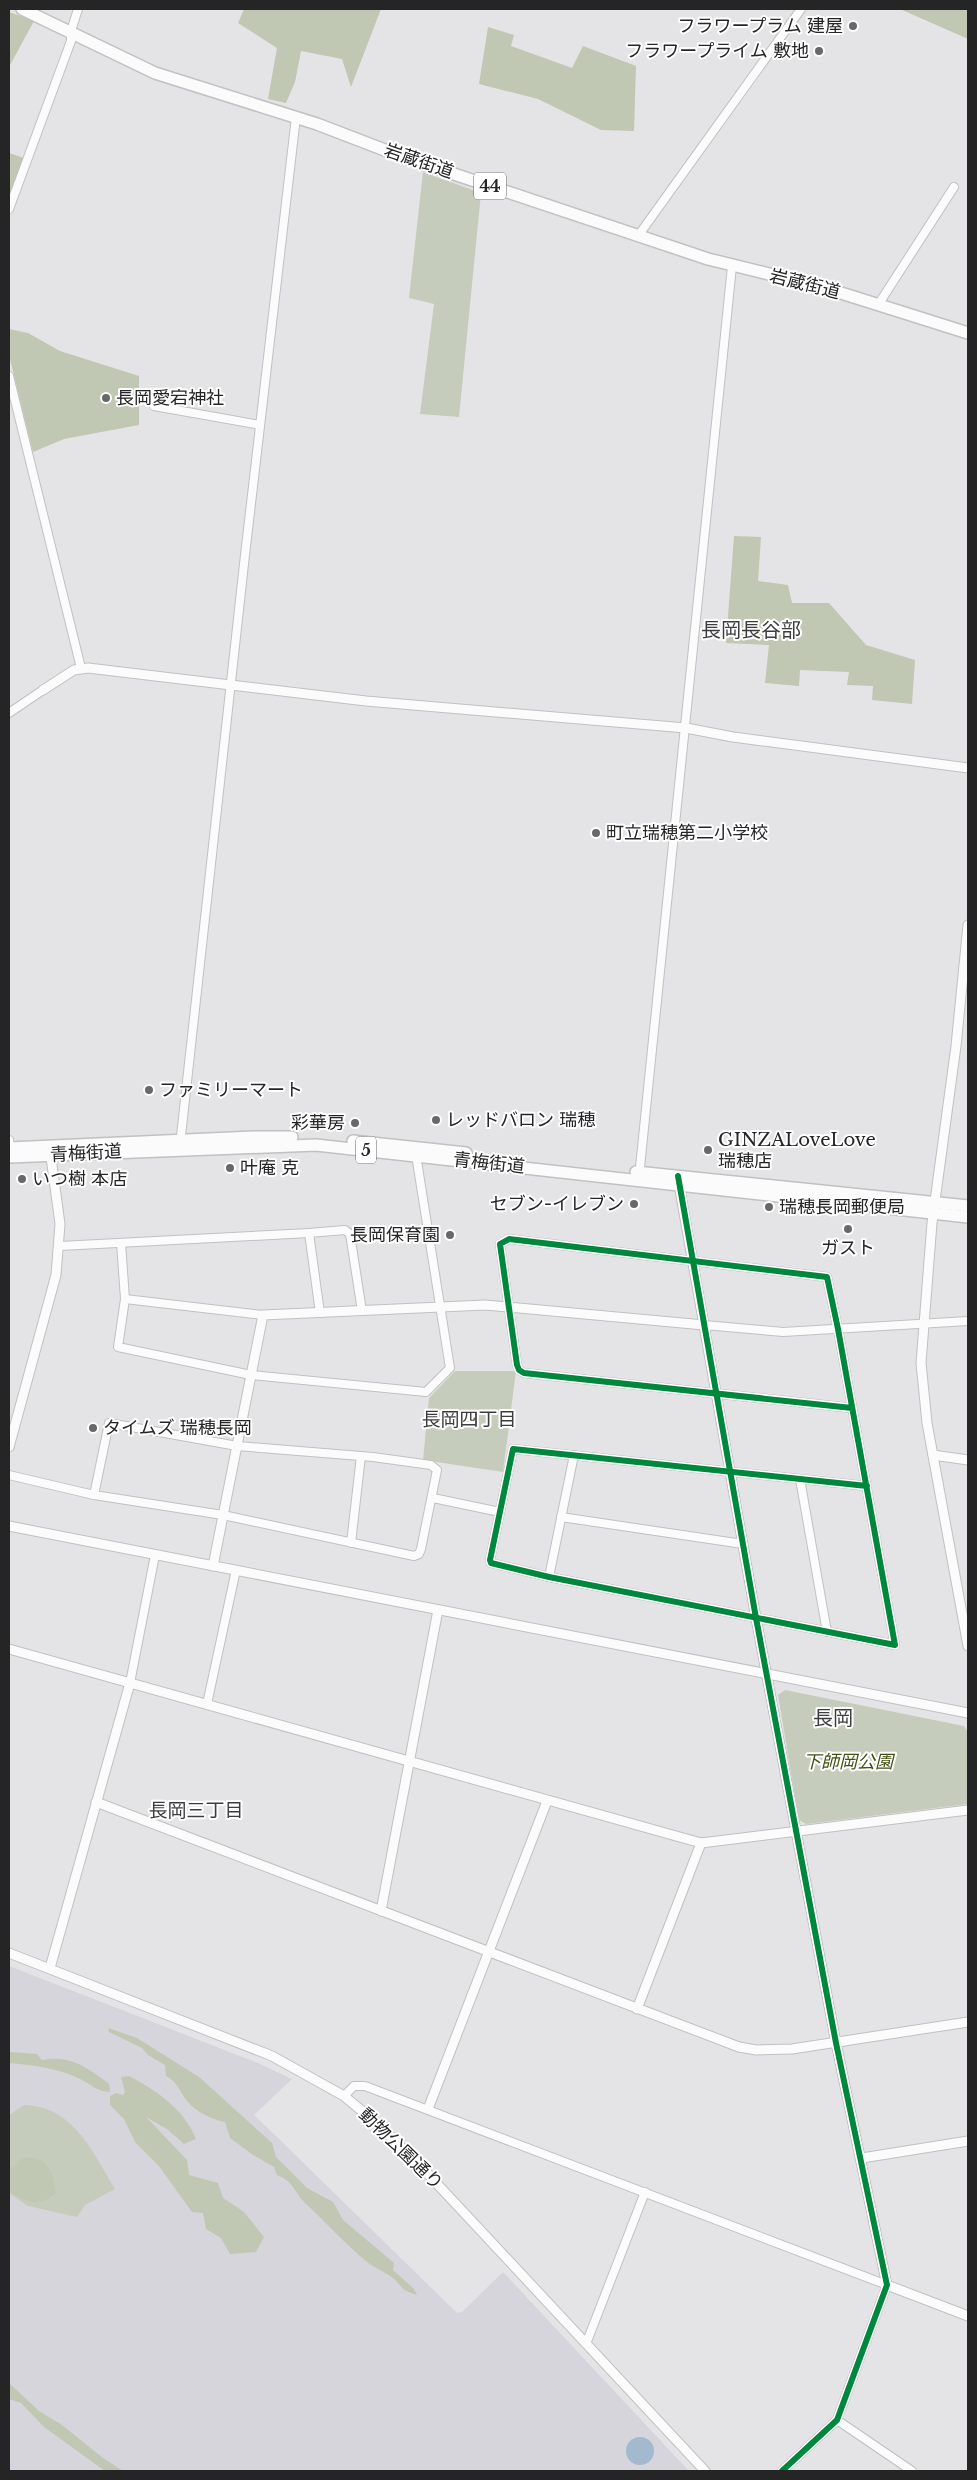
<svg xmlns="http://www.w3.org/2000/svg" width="977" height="2480" font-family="'Libre Baskerville','Noto Sans JP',serif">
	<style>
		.built { fill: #d6d5db }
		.green { fill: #c6ccbb }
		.forest { fill: #c0c7b2 }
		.water { fill: #a2b9ce }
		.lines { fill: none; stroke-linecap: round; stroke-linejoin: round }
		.minor-casing { stroke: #c1c0c2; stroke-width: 10 }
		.tertiary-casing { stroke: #c1c0c2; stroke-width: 11 }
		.primary-casing { stroke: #c1c0c2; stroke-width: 14 }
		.minor { stroke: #fbfbfb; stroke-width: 8 }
		.tertiary { stroke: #fbfbfb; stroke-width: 9 }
		.primary { stroke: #fbfbfb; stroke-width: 11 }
		.cycleway-casing { stroke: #fff; stroke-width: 9 }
		.cycleway { stroke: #00873e; stroke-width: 6 }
		.poi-dot { fill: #686869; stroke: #fff; stroke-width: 2 }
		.labels { text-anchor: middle; stroke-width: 4; stroke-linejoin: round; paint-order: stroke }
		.shield { fill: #fff; stroke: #666667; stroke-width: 1 }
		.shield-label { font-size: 16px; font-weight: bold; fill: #252526 }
		.poi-label { font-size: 18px; fill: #252526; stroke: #fff; text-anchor: start }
		.street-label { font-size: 18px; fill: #252526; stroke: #fff }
		.park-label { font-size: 18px; font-style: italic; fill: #425013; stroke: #fff }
		.neighbourhood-label { font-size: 19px; fill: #3d3d40; stroke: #fff }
		.quarter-label { font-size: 20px; fill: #3d3d40; stroke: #fff }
	</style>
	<rect width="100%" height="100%" fill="#e4e4e6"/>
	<polygon class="built" points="9,1966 258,2063 292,2079 254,2115 278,2138 457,2313 462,2312 503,2272 689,2471 9,2471"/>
	<g class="green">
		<polygon points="423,172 481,193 459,417 420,414 434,304 409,298"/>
		<polygon points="455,1371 516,1371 503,1472 423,1460 429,1398"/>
		<polygon points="785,1690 964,1726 968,1732 968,1804 806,1824 799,1820 778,1695"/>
		<path d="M24,2105C73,2106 93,2152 115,2189L85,2205L77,2217L28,2206L9,2193V2115Z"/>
	</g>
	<g class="forest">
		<polygon points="244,9 381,9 351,87 342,59 301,51 295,82 286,103 268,99 277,48 238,23"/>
		<polygon points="900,9 968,9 968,39"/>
		<polygon points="9,12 34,21 9,67"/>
		<polygon points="488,27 514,35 511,46 572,68 583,46 636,66 634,131 601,130 538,99 479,84"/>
		<polygon points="9,153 24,158 9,200"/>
		<polygon points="9,329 28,333 60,351 139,376 139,425 64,439 33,452 9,355"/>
		<polygon points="734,536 761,537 758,581 788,585 792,603 829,603 866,645 915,660 912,704 872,700 873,686 847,685 849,672 800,670 799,686 765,683 769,645 726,643"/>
		<path d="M108,2028L137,2038L199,2077L272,2143L276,2157L307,2188L333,2202L343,2220L394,2263L393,2270L414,2289L417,2295C399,2289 405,2289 393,2278C385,2272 375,2268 367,2262C345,2244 327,2223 306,2204C294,2192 294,2181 277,2175L274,2167L253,2155L230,2138L225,2122C211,2119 196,2112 187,2101C180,2092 177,2081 166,2076L165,2065L148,2055L142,2048L109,2032Z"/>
		<path d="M9,2052L37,2054L42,2060C70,2055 87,2067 109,2084L110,2092C97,2092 90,2083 78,2078C57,2068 32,2065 9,2063Z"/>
		<path d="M129,2076C157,2091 184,2109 196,2139L184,2144L167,2129L146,2117L187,2160L189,2175L218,2183L223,2198L244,2212L264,2237L256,2252L230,2254L221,2238L206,2229L203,2213L192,2212L159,2166L135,2142L124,2119L110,2105V2096L116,2093L123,2095L125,2092L121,2077Z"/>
		<path d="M30,2157L43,2161L52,2174L56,2193C41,2207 25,2203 9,2191V2167L14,2168L21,2159Z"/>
		<polygon points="9,2383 39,2411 62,2425 103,2458 123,2471 105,2471 44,2427 21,2403 9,2399"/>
	</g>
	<circle class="water" cx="640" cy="2451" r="14"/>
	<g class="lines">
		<g class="minor-casing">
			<g id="minor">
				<polyline points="9,209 71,41 71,31 78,9"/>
				<polyline points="638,236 801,9"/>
				<polyline points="878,305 954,187"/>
				<polyline points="9,376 81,668"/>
				<polyline points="154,406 260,425"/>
				<polyline points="9,713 43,690"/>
				<polyline points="9,1140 11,1152"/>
				<polyline points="180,1145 245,555 296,117"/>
				<polyline points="639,1177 732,266"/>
				<polyline points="309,1233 345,1230 350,1234 362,1311"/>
				<polyline points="121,1243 125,1299 118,1347 251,1375 426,1392 450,1368 416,1155"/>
				<polyline points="60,1246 309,1233 320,1313"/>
				<polyline points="125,1299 263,1315"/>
				<polyline points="704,1325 783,1332 968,1321"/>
				<polyline points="852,1408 524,1373 519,1370 517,1365 500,1244 509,1239 827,1277 838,1329 895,1645 549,1577 491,1563 490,1560 513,1449 867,1486"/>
				<polygon points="109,1423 237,1446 373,1457 431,1465 437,1470 421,1549 419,1554 414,1556 223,1515 94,1495"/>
				<polyline points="9,1475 94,1495"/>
				<polyline points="800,1479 827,1632"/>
				<polyline points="433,1498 500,1512"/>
				<polyline points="561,1517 743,1544"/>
				<polyline points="351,1543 361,1456"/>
				<polyline points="549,1577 574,1455"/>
				<polyline points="130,1683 155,1555"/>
				<polyline points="207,1704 236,1570"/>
				<polyline points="344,2096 354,2086 365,2086 887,2285 837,2420 782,2471"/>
				<polyline points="586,2344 645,2192"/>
				<polyline points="837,2420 912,2471"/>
			</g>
		</g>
		<g class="tertiary-casing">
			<g id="tertiary">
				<polyline points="43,690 74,670 88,668 366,701 686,728 733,737 968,768"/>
				<polyline points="968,925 956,1046 932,1223 921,1363 927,1423 968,1646"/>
				<polyline points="678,1179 756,1618 836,2043 887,2285 968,2316"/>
				<polyline points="9,1447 56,1275 60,1224 50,1150"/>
				<polyline points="933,1455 968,1460"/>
				<polyline points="9,1526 968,1713"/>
				<polyline points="213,1566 263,1315 485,1305 704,1325"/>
				<polyline points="9,1649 701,1843 968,1810"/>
				<polyline points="96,1802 739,2047 756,2050 792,2049 968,2022"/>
				<polyline points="381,1911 438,1610"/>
				<polyline points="9,1953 272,2056 344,2096 380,2126 426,2172 705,2471"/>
				<polyline points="50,1968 130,1683"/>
				<polyline points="637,2009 701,1843"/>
				<polyline points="428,2109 547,1801"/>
				<polyline points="862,2158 968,2141"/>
			</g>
		</g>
		<g class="primary-casing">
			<g id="primary">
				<polyline points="22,9 155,73 317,124 403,157 708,259 822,287 968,333"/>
				<polyline points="353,1141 466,1153"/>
				<polyline points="9,1148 253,1137 292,1137"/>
				<polyline points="9,1157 316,1145 968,1217"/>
				<polyline points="636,1172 968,1206"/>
			</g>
		</g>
		<use href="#minor" class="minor"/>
		<use href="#tertiary" class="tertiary"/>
		<use href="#primary" class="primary"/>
		<g class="cycleway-casing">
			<g id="cycleway">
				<polyline points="678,1176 756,1618 836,2043 887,2285 837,2420 782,2471"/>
				<polyline points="852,1408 524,1373 519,1370 517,1365 500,1244 509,1239 827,1277 838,1329 895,1645 549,1577 491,1563 490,1560 513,1449 867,1486"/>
			</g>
		</g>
		<use href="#cycleway" class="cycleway"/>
	</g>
	<g class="poi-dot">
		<circle cx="853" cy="26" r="5"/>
		<circle cx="819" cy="51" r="5"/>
		<circle cx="106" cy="398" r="5"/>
		<circle cx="596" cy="833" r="5"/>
		<circle cx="149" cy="1090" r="5"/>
		<circle cx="436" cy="1120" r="5"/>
		<circle cx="355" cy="1123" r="5"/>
		<circle cx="708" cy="1150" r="5"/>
		<circle cx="230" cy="1168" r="5"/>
		<circle cx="22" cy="1179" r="5"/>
		<circle cx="634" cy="1204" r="5"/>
		<circle cx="769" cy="1207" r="5"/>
		<circle cx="848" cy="1229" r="5"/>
		<circle cx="450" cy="1235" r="5"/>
		<circle cx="93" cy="1428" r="5"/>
	</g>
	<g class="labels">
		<g class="shield">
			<rect x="474" y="172.5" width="32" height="27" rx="4"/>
			<rect x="356" y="1136.5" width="20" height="27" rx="4"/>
		</g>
		<g class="shield-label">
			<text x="490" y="192">44</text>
			<text x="366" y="1156">5</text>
		</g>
		<g class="poi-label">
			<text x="843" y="32" text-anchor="end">フラワープラム 建屋</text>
			<text x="809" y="57" text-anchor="end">フラワープライム 敷地</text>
			<text x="116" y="404">長岡愛宕神社</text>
			<text x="606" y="839">町立瑞穂第二小学校</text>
			<text x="159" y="1096">ファミリーマート</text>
			<text x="446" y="1126">レッドバロン 瑞穂</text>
			<text x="345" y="1129" text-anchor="end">彩華房</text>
			<text x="718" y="1146">GINZALoveLove<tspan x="718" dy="21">瑞穂店</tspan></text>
			<text x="240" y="1174">叶庵 克</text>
			<text x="32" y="1185">いつ樹 本店</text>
			<text x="624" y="1210" text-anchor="end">セブン-イレブン</text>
			<text x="779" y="1213">瑞穂長岡郵便局</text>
			<text x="440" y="1241" text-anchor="end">長岡保育園</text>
			<text x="848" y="1254" text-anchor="middle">ガスト</text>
			<text x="103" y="1434">タイムズ 瑞穂長岡</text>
		</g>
		<g class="street-label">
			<text transform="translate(419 161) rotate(19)" y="6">岩蔵街道</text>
			<text transform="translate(805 284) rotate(14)" y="6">岩蔵街道</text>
			<text transform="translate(86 1153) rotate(-3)" y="6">青梅街道</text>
			<text transform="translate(489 1163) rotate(6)" y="6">青梅街道</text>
			<text transform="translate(401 2149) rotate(44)" y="6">動物公園通り</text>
		</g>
		<g class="park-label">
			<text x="848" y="1768">下師岡公園</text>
		</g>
		<g class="neighbourhood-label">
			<text x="469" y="1426">長岡四丁目</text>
			<text x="196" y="1817">長岡三丁目</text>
		</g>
		<g class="quarter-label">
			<text x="751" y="637">長岡長谷部</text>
			<text x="833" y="1725">長岡</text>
		</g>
	</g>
	<rect width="977" height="2480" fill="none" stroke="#252526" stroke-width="20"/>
</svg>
